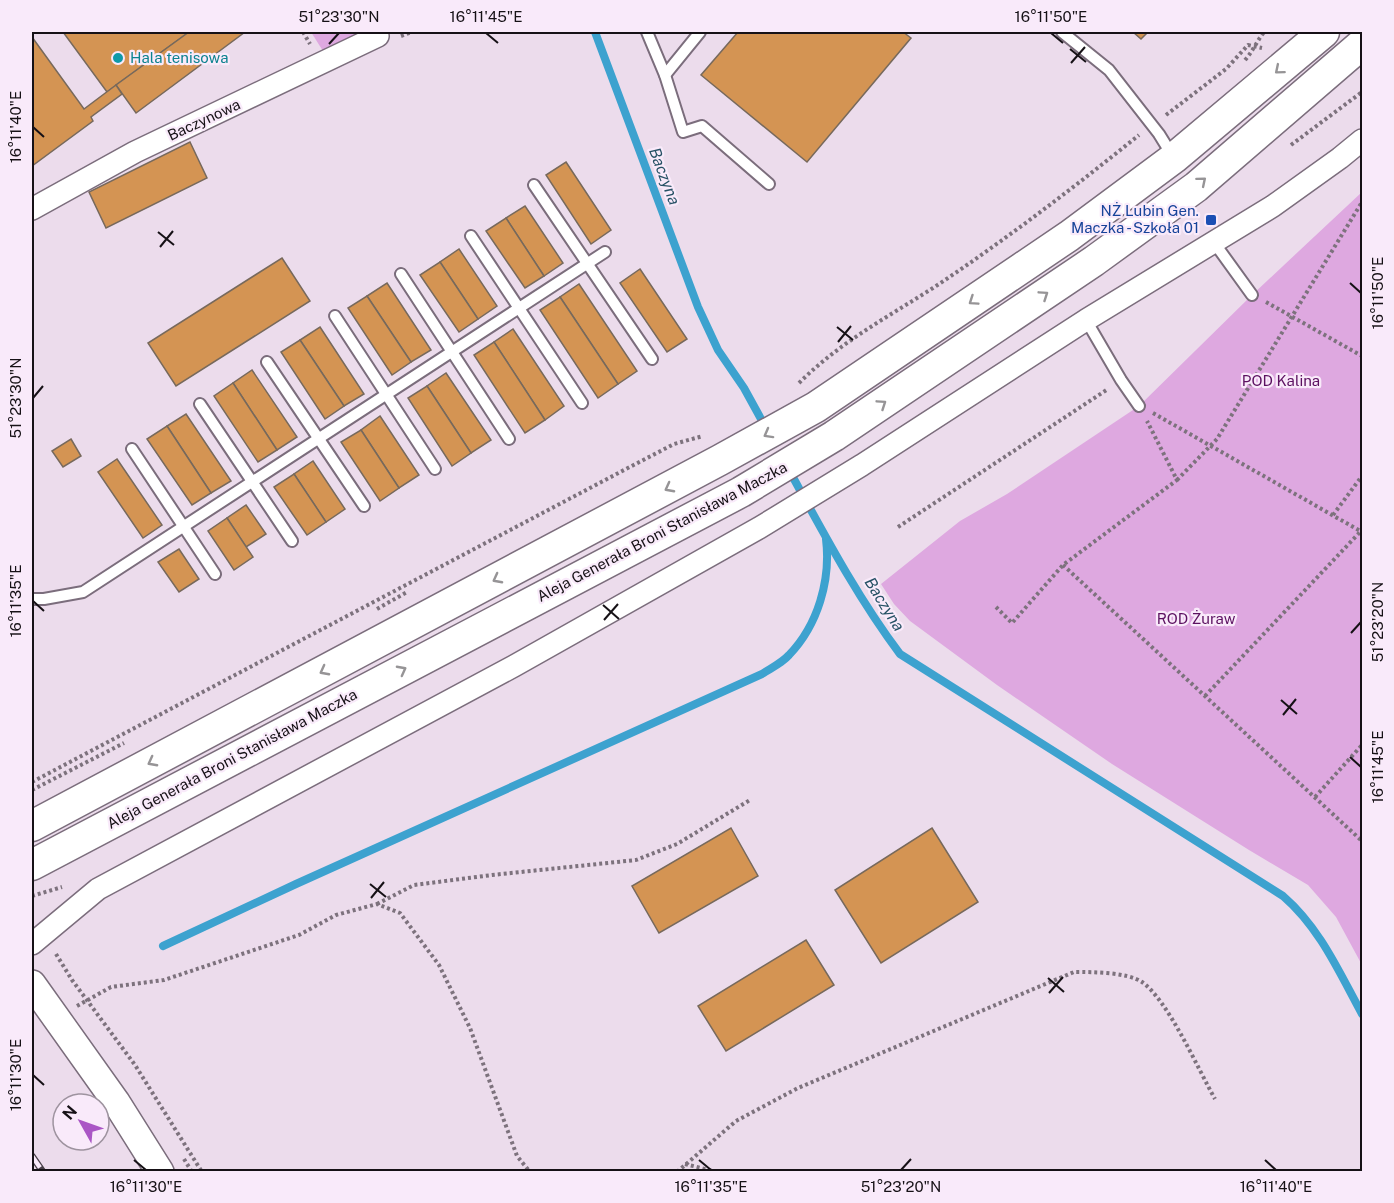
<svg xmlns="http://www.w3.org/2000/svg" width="1394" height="1203" font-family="'Public Sans',sans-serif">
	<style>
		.green { fill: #dea8e0 }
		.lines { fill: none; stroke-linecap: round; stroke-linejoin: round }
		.stream { stroke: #3da2cf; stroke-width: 8 }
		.building { fill: #d49453; stroke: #77695c; stroke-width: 1.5 }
		.service-casing { stroke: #7b6d7c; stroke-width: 14 }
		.minor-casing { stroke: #7b6d7c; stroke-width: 24 }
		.tertiary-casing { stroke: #7b6d7c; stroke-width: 30 }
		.secondary-casing { stroke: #7b6d7c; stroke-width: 33 }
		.path { stroke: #7d727d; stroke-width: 4; stroke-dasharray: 3 3; stroke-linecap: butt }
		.service { stroke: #fff; stroke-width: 10 }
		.minor { stroke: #fff; stroke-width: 21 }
		.tertiary { stroke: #fff; stroke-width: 27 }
		.secondary { stroke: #fff; stroke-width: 30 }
		.rail-casing { stroke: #484048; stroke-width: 7 }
		.rail { stroke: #f9eafa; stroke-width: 4.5; stroke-dasharray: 14; stroke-linecap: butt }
		.oneway { stroke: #969496 }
		.ticks { fill: none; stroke: #161116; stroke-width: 2 }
		.culture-dot { fill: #0f9aa8; stroke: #f9eafa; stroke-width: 2 }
		.transit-dot { fill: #1a4fb4; stroke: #f9eafa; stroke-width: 2 }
		.labels { text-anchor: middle; stroke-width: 4.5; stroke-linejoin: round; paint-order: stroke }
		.culture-label { font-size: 15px; fill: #0d838f; stroke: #f9eafa; text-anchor: start }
		.street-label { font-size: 15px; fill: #161116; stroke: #f9eafa }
		.transit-label { font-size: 15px; fill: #164399; stroke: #f9eafa; text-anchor: end }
		.park-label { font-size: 15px; fill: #5c1161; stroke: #f9eafa }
		.water-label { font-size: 16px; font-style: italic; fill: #275165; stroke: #f9eafa }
		.neatline { fill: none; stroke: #161116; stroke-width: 2 }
		.ticks-label { font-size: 15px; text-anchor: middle; fill: #161116 }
	</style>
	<rect width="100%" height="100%" fill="#ecdcec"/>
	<g class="green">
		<polygon points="311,32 364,32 323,51"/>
		<polygon points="1362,192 1362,965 1336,917 1308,885 1249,850 1112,764 997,685 910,621 894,604 881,584 960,521 1007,494 1139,406 1252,295"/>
	</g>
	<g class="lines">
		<g class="stream">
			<polyline points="595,32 698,307 718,350 744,388 766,428"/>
			<path d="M789,470C823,532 857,597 900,654L1283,896C1320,928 1339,972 1362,1014"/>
			<path d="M163,946L296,884L762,674C771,668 782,663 789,655C818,625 831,580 826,539"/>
		</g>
	</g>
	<g class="building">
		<polygon points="63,32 189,32 107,92"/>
		<polygon points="189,32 245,32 136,113 116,85"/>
		<polygon points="738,32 903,32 911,38 807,162 701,75"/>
		<polygon points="1133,32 1148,32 1141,39"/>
		<polygon points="32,37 84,109 116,85 122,94 91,117 93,121 32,166"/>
		<polygon points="190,142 207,178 106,228 89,192"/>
		<polygon points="566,162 611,230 591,244 546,175"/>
		<polygon points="525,206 563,263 544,276 506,218"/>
		<polygon points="506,218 544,276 525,288 486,231"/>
		<polygon points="459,249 497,306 478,319 440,262"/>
		<polygon points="282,258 310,301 176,386 148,343"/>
		<polygon points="440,262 478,319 459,332 420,275"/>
		<polygon points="640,269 687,339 667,352 620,283"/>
		<polygon points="387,283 431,350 411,362 367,296"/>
		<polygon points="579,284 637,371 618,384 560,297"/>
		<polygon points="367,296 411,362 392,375 348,308"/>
		<polygon points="560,297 618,384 598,398 540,310"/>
		<polygon points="320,327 364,394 344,406 300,340"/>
		<polygon points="513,329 564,406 545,420 494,342"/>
		<polygon points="300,340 344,406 325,419 281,352"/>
		<polygon points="494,342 545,420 525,433 474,355"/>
		<polygon points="252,370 297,437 277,450 233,383"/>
		<polygon points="446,373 491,440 471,453 427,386"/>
		<polygon points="233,383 277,450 258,462 214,396"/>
		<polygon points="427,386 471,453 452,466 408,398"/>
		<polygon points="186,414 231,481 211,493 167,426"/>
		<polygon points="380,416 419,475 399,488 361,430"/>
		<polygon points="167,426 211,493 192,505 147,439"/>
		<polygon points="361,430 399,488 380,501 341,442"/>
		<polygon points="71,439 81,456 63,467 52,451"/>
		<polygon points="117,459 162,525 143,538 98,472"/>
		<polygon points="313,461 345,509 326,522 294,474"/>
		<polygon points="294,474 326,522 307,535 274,487"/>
		<polygon points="246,505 266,534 246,547 227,518"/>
		<polygon points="227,518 253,557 234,570 208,531"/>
		<polygon points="179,549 199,579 179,592 158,562"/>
		<polygon points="731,828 758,876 659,933 632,886"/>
		<polygon points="932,828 978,902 881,963 835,890"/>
		<polygon points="806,940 834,985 726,1051 698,1006"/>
	</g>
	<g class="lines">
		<g class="service-casing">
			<g id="service">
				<polyline points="647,32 665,75 683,132 702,126 769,184"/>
				<polyline points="1062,32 1109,70 1159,134 1172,155"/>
				<polyline points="665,75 700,32"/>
				<polyline points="534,185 652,359"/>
				<polyline points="471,236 582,403"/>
				<polyline points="1213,241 1252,295"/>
				<polyline points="401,274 509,439"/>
				<polyline points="335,316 435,469"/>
				<polyline points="1086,320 1121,380 1139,406"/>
				<polyline points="267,362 364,506"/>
				<polyline points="200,404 292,541"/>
				<polyline points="132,449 215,574"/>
				<polyline points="32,599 44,599 83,592 605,252"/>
			</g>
		</g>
		<g class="minor-casing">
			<g id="minor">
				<polyline points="32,209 135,152 378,36"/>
				<polyline points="32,944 98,889 514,666 759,528 862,465 1086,320 1273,206 1340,158 1362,140"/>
			</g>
		</g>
		<g class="tertiary-casing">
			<polyline id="tertiary" points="32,984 116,1102 160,1172"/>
		</g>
		<g class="secondary-casing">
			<g id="secondary">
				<polyline points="32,826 720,460 816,407 1069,236 1174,158 1324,32"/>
				<polyline points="32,865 741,492 834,436 1094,261 1196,187 1362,44"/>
			</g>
		</g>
		<g class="path">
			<polyline points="303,32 310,44"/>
			<polyline points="401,36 412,32"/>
			<path d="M1245,60C1253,51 1257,41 1264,32"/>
			<polyline points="1166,115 1226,69 1248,45 1262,48"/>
			<polyline points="1291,145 1362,92"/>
			<polyline points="1266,302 1362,356"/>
			<path d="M799,383C839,343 886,318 933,288C1004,241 1072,189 1139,135"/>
			<polyline points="1153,413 1362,532"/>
			<polyline points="1177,480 1217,439 1362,202"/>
			<polyline points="1333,515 1362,476"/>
			<polyline points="898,527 1108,389"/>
			<polyline points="1063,565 1362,841"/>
			<polyline points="996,607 1012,623 1063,565 1177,480 1147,421"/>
			<polyline points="377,609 407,592"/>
			<polyline points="1205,696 1361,531"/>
			<polyline points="32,782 626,469 674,444 703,436"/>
			<polyline points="32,790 124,743"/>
			<polyline points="1315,797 1362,745"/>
			<polyline points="32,896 62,887"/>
			<polyline points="377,904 414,885 492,875 636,860 677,844 750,800"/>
			<polyline points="56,954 72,980 135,1065 202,1172"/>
			<polyline points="77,1006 111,987 164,980 299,935 336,915 377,904 400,913 439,965 470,1028 517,1156 530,1172"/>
			<polyline points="184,1159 192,1172"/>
			<polyline points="685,1164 717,1172"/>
			<path d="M677,1172L736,1121L798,1088L1074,972C1092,972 1127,972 1142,982C1168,1000 1198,1069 1215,1099"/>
		</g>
		<use href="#service" class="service"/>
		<use href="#minor" class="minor"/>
		<use href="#tertiary" class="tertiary"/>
		<use href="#secondary" class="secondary"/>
		<g class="rail-casing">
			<polyline id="rail" points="32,1156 43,1172"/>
		</g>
		<use href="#rail" class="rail"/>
	</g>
	<defs><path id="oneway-chevron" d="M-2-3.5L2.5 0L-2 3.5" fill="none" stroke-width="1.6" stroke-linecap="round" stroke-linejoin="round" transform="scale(1.5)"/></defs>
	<g class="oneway">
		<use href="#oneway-chevron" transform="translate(1279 70) rotate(140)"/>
		<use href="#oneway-chevron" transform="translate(1202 181) rotate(-40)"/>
		<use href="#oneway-chevron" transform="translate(1044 295) rotate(-34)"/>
		<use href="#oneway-chevron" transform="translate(973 301) rotate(146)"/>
		<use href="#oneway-chevron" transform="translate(882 404) rotate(-34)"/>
		<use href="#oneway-chevron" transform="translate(768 434) rotate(151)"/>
		<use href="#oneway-chevron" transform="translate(669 488) rotate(152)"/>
		<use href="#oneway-chevron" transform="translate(497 579) rotate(152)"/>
		<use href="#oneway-chevron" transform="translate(402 670) rotate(-28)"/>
		<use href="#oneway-chevron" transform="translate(324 671) rotate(152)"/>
		<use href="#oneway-chevron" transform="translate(152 762) rotate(152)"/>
	</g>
	<path class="ticks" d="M486,33L498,43M1051,33L1063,43M329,44L339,33M1070,49L1086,62M1071,63L1085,47M33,127L44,137M158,232L174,245M160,247L173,231M1350,283L1361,293M837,327L853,340M838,342L851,326M33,398L43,386M33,601L44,611M603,605L619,619M604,620L618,604M1351,633L1361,622M1281,700L1297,714M1283,715L1296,699M1350,757L1361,767M370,884L386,897M371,898L384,882M1048,978L1064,992M1049,993L1063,977M33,1075L44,1085M134,1160L146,1170M699,1160L711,1170M1265,1160L1276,1170M901,1170L911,1159"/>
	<circle class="culture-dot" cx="118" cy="58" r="6"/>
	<rect class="transit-dot" x="1205" y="214" width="12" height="12" rx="3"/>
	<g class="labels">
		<g class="culture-label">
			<text x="130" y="63">Hala tenisowa</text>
		</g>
		<g class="street-label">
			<text transform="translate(204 120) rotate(-25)" y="5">Baczynowa</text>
			<text transform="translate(662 532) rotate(-28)" y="5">Aleja Generała Broni Stanisława Maczka</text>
			<text transform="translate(232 759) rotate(-28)" y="5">Aleja Generała Broni Stanisława Maczka</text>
		</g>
		<g class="transit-label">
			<text x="1199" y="216">NŻ Lubin Gen.<tspan x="1199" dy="17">Maczka - Szkoła 01</tspan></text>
		</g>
		<g class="park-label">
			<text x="1281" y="386">POD Kalina</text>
			<text x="1196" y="624">ROD Żuraw</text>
		</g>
		<g class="water-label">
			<text transform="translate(665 176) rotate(69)" y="6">Baczyna</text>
			<text transform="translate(885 604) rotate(58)" y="6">Baczyna</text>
		</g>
	</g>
	<rect width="1394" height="1203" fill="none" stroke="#f9eafa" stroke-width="66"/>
	<g transform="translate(81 1122) rotate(310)"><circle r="28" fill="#f9eafa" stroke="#9e939f" stroke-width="1.5"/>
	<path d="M0-4.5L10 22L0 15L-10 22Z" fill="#aa56c5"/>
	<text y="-9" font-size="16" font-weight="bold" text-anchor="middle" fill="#161116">N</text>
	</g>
	<rect x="33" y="33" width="1328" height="1137" class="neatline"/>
	<g class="ticks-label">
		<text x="339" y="22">51°23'30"N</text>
		<text x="486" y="22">16°11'45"E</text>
		<text x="1051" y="22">16°11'50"E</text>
		<text transform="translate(16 127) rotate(-90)" y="5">16°11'40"E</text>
		<text transform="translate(1378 293) rotate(-90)" y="5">16°11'50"E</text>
		<text transform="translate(16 398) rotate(-90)" y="5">51°23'30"N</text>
		<text transform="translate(16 601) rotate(-90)" y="5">16°11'35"E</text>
		<text transform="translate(1378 622) rotate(-90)" y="5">51°23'20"N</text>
		<text transform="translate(1378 767) rotate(-90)" y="5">16°11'45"E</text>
		<text transform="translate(16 1075) rotate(-90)" y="5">16°11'30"E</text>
		<text x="146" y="1192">16°11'30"E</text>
		<text x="711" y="1192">16°11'35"E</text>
		<text x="901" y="1192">51°23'20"N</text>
		<text x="1276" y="1192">16°11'40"E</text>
	</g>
</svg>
